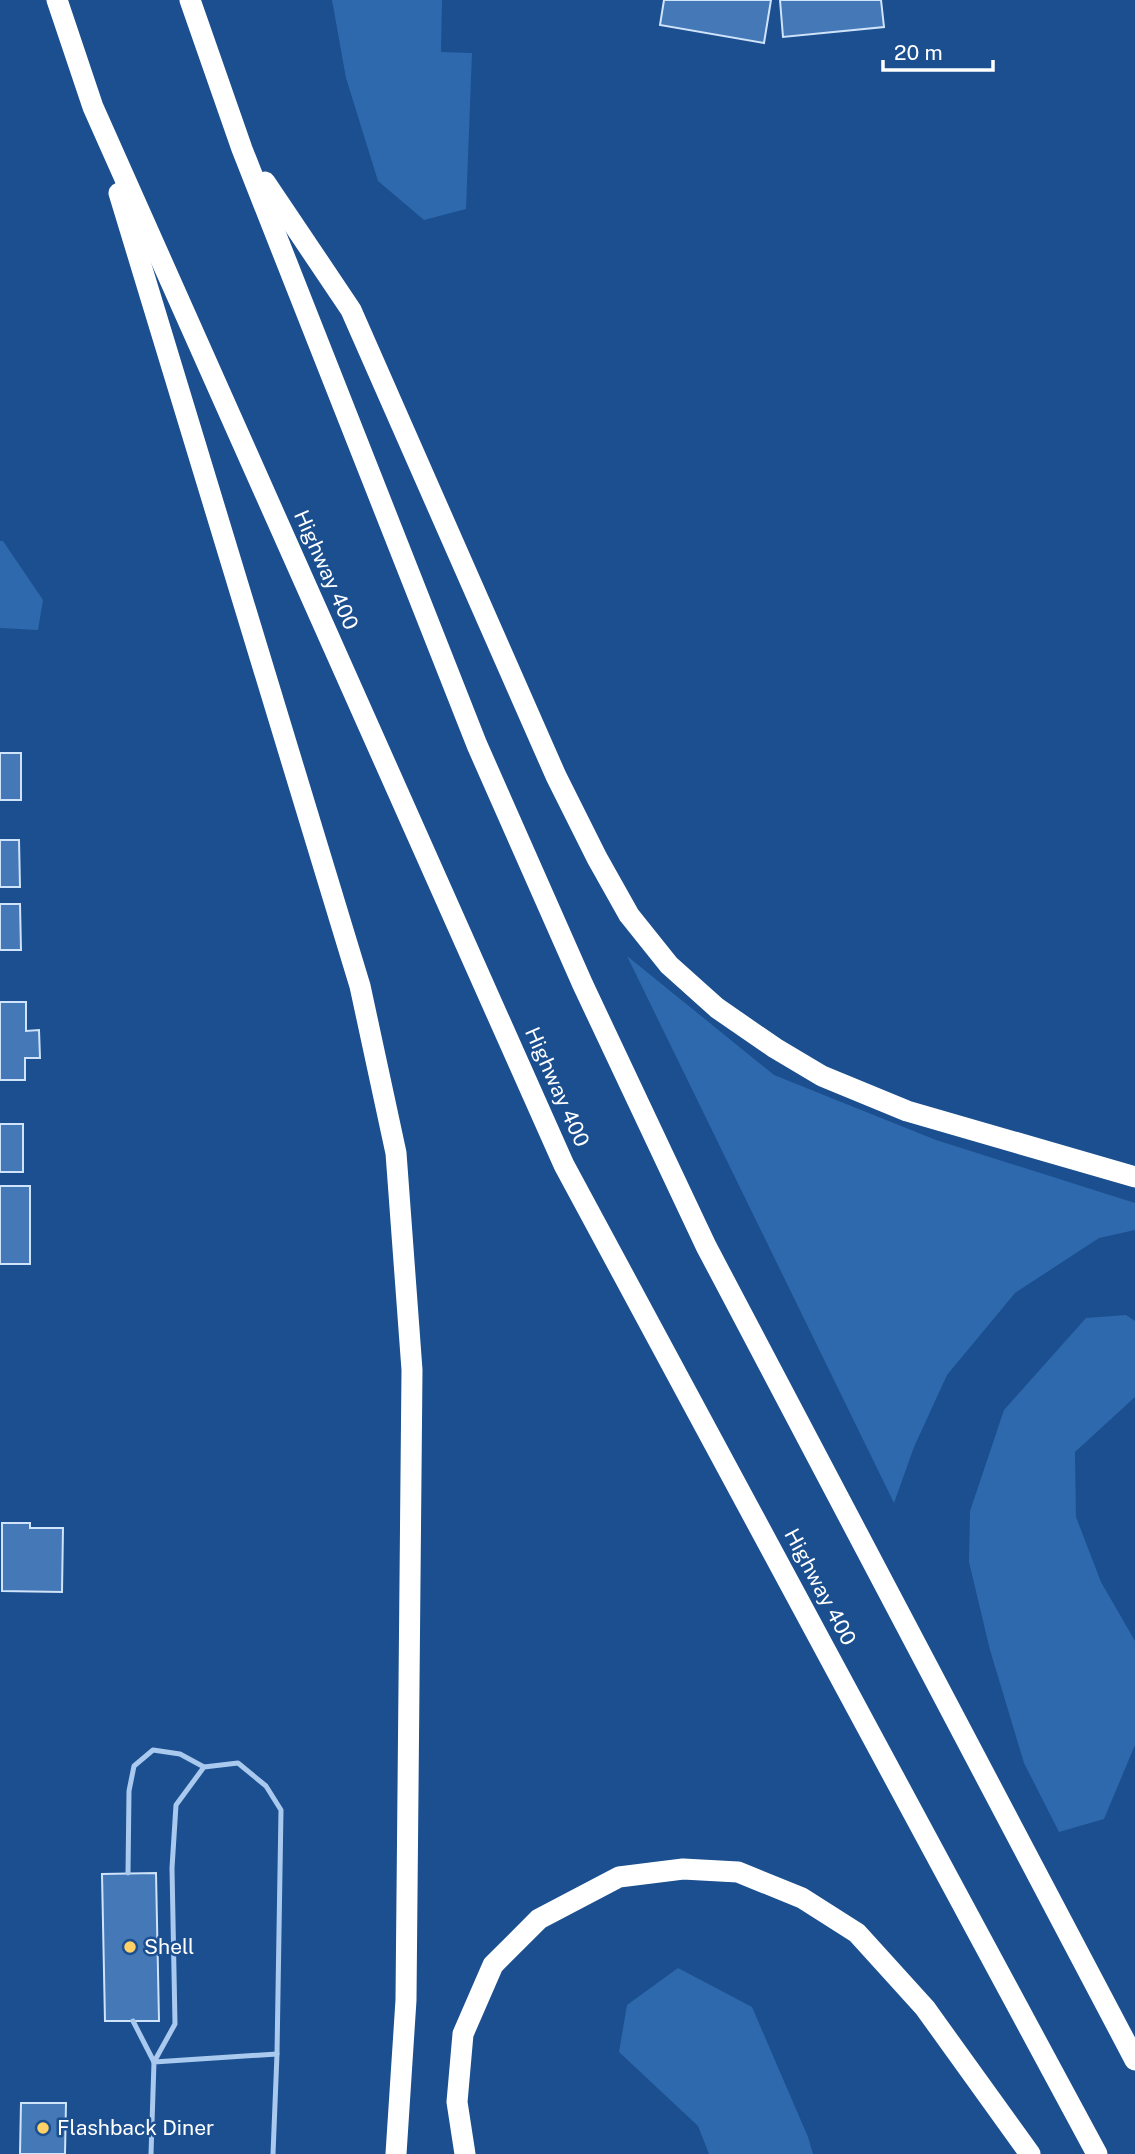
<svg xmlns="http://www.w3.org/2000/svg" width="1135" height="2154" font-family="'Public Sans',sans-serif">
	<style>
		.green { fill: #2e69ad }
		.building { fill: #4478b7; stroke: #cfe3fa; stroke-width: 2 }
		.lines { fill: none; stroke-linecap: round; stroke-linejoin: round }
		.lane { stroke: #a9c9ee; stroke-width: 5 }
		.highway { stroke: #fff; stroke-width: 21 }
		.poi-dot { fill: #ffd166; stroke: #1b4f8f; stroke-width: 2.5 }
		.labels { text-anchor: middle; stroke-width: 5; stroke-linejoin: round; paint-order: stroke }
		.street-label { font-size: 21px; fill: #fff; stroke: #1b4f8f }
		.poi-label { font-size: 21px; fill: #fff; stroke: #1b4f8f; text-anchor: start }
	</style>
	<rect width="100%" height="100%" fill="#1b4f8f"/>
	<g class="green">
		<polygon points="332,0 442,0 441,52 472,53 466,209 424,220 378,181 346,78"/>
		<polygon points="0,541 3,541 43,600 38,630 0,628"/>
		<polygon points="627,956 774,1075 936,1140 1135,1203 1135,1230 1099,1238 1015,1293 947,1375 914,1447 894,1503"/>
		<polygon points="1126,1315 1135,1321 1135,1397 1075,1452 1076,1517 1101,1582 1135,1641 1135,1745 1104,1819 1059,1832 1024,1763 990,1650 969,1562 970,1511 1004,1410 1086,1318"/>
		<polygon points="678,1968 752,2007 808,2137 813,2154 709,2154 698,2126 619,2052 627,2005"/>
	</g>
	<g class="building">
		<polygon points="664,0 771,0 764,43 660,25"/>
		<polygon points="780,0 881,0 884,27 783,37"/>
		<rect x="0" y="753" width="21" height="47"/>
		<polygon points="0,840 19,840 20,887 0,887"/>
		<polygon points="0,904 20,904 21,950 0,950"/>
		<polygon points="0,1002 26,1002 26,1031 39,1030 40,1058 25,1058 25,1080 0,1080"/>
		<rect x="0" y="1124" width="23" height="48"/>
		<rect x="0" y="1186" width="30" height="78"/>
		<polygon points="2,1523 30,1523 30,1528 63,1528 62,1592 2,1591"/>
		<polygon points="156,1873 159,2021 105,2021 102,1874"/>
		<polygon points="21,2103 66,2103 65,2154 20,2154"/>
	</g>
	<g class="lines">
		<g class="lane">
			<polyline points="128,1873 129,1791 134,1766 153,1750 180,1754 204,1767"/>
			<polyline points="133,2021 154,2062"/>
			<polyline points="154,2062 175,2024 172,1868 176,1805 204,1767 238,1763 266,1786 281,1810 277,2054"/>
			<polyline points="151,2154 154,2062 277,2054 273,2154"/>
		</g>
		<g class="highway">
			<polyline points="57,0 93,107 564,1165 1097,2154"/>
			<polyline points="190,0 242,149 477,745 583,985 706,1246 1135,2060"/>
			<polyline points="265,182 351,310 556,776 597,858 629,915 669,965 717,1008 775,1048 822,1076 907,1111 1135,1177"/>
			<polyline points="119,193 360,986 396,1153 412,1370 406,2000 396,2154"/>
			<polyline points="465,2154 457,2102 463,2034 493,1965 539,1919 619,1877 683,1869 738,1872 802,1898 857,1933 925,2008 1030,2154"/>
		</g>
	</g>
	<g class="poi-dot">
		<circle cx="130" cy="1947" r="7"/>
		<circle cx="43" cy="2128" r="7"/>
	</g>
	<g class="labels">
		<g class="street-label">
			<text transform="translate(326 570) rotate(66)" y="7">Highway 400</text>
			<text transform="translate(557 1087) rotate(66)" y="7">Highway 400</text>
			<text transform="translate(820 1587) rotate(62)" y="7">Highway 400</text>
		</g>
		<g class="poi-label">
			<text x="144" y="1954">Shell</text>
			<text x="57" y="2135">Flashback Diner</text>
		</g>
	</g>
	<path d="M883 60v10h110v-10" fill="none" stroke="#ffffff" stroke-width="3.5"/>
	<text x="894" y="60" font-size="21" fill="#ffffff" stroke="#1b4f8f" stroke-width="5" paint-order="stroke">20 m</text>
</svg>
